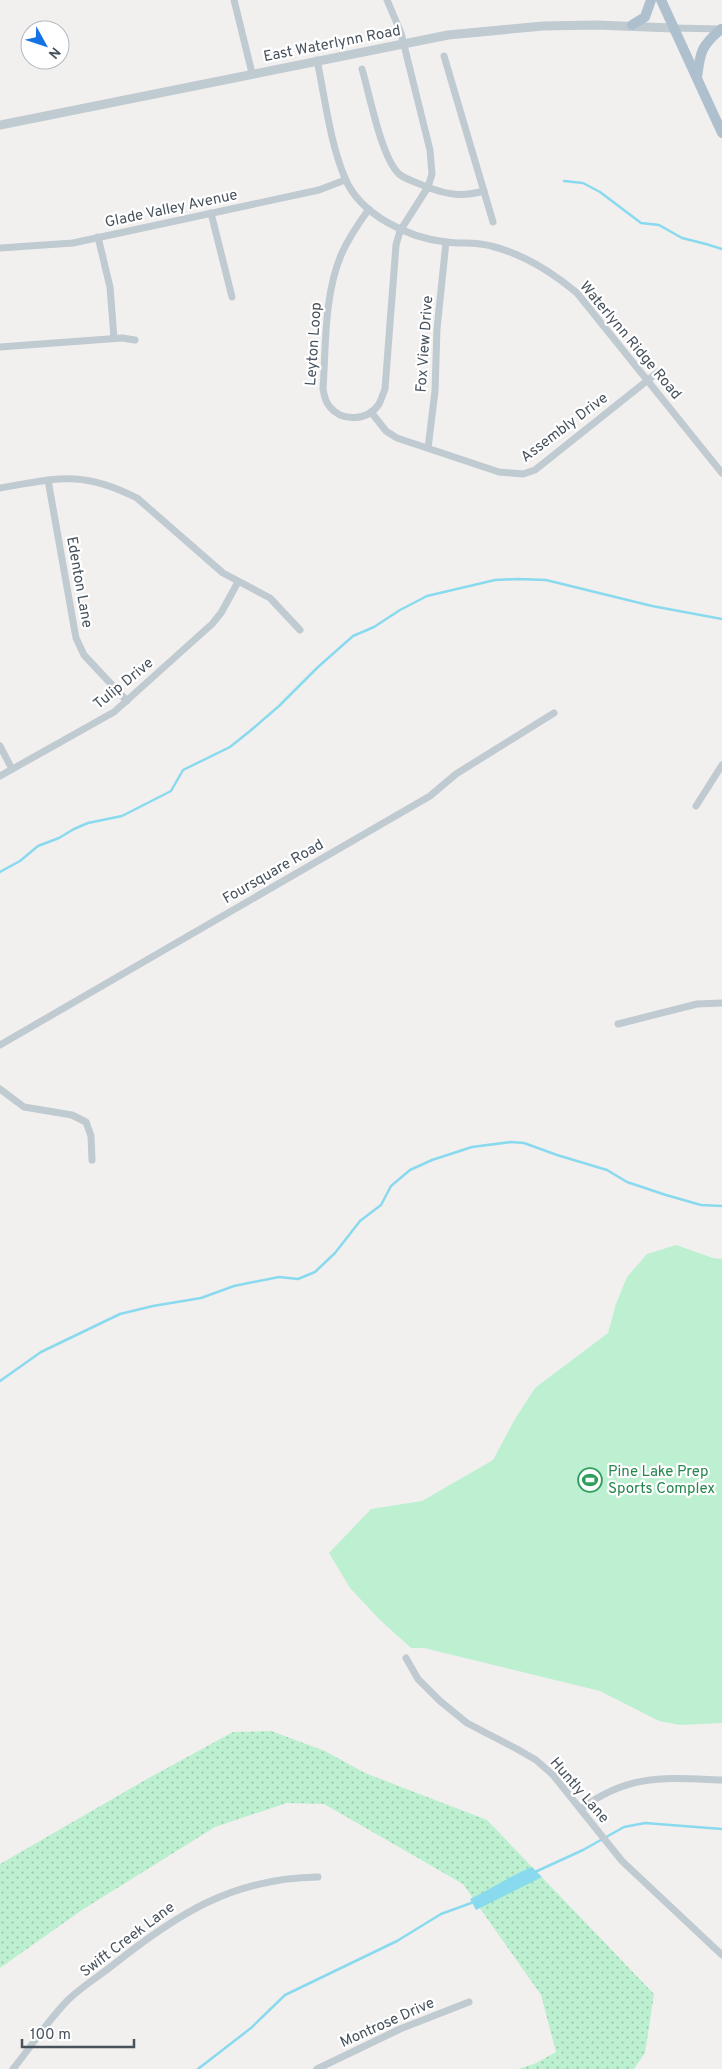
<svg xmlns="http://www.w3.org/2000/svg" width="722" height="2069" font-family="Overpass,sans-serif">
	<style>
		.grass { fill: url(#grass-dots) }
		.pitch { fill: #bcf0d0 }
		.water { fill: #89daee }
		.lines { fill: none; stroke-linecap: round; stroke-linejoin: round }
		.stream { stroke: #89daee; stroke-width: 2.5 }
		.minor { stroke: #bfcad1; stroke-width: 7 }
		.tertiary { stroke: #bfcad1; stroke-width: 9 }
		.primary { stroke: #aebfce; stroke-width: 10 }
		.labels { text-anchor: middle; stroke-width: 4.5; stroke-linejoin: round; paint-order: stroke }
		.street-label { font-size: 15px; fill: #47525d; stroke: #fff }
		.leisure-label { font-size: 15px; fill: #27864d; stroke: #fff; text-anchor: start }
	</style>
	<defs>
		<pattern id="grass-dots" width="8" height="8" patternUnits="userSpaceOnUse" patternTransform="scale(1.25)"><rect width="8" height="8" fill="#bcf0d0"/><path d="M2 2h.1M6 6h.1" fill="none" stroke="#9bc5ac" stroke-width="1.8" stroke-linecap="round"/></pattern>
	</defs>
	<rect width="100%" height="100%" fill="#f2efef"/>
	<polygon class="grass" points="271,1731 325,1751 365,1773 487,1820 654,1994 645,2053 634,2069 518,2069 534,2064 556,2052 541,1995 463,1884 324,1804 287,1803 215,1827 82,1910 0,1968 0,1864 147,1779 233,1732"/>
	<polygon class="pitch" points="676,1245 713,1258 722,1259 722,1723 680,1725 659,1721 600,1691 424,1648 411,1648 379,1619 350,1588 329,1553 371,1509 422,1501 493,1460 515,1419 535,1388 608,1333 616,1304 627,1277 647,1254"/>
	<path class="water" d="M532,1867L542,1877L476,1910L470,1899C491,1889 510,1876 532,1867Z"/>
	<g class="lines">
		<g class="stream">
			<polyline points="564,181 583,183 600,192 641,223 659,225 682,238 706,244 722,249"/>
			<polyline points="0,872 20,861 38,846 59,838 74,829 88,823 122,816 171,791 183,770 230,747 250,731 279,706 318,667 353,636 374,627 400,610 427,596 495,580 518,579 546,580 652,606 722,619"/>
			<polyline points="0,1381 41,1352 120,1314 153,1306 201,1298 234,1286 279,1277 298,1279 315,1272 335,1253 360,1221 381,1205 391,1186 410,1170 432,1160 472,1147 511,1142 524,1143 557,1155 607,1170 627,1182 666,1195 701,1205 722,1206"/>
			<polyline points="535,1872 583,1850 624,1827 645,1823 722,1829"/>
			<polyline points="198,2069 251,2028 285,1995 397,1941 441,1914 474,1902"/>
		</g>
		<g class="minor">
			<polyline points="234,0 252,73"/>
			<polyline points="673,28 722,29"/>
			<polyline points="444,56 493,222"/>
			<path d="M317,60C325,98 330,143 345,178C360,215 409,238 446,242C461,244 477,242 491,246C524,254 552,272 577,293L722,473"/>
			<path d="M362,69C370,96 381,157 399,174C406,180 419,183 427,187C448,195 462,197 484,191"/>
			<path d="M369,209C358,224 348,239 341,255C324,296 326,345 323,389C324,395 325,402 330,407C342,422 368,421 379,404C381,400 383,394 385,389L396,245L400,231L428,187L432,174L430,150L401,33L387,0"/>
			<polyline points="211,213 232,297"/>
			<polyline points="98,237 110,287 114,338"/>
			<polyline points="0,248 73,243 319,190 345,180"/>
			<polyline points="0,347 122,338 135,340"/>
			<polyline points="371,412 386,431 397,438 499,472 523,474 535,470 658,372"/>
			<polyline points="428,448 435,391 437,329 446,242"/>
			<polyline points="48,480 76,638 84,655 127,701"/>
			<path d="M0,488C58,478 82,470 137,498L223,573L270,598L300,630"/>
			<polyline points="0,746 12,769"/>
			<polyline points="0,776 114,712 212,624 221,613 238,582"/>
			<polyline points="696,806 722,765"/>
			<polyline points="618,1024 697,1004 722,1003"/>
			<polyline points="0,1045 430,796 456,774 554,713"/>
			<polyline points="0,1089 24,1107 72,1115 86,1122 91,1136 92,1160"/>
			<polyline points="406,1658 418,1679 440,1701 467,1723 517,1749 536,1760 553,1775 622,1861 722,1955"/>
			<path d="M581,1809C629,1773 666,1778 722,1780"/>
			<path d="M13,2069C30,2048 49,2019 68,2000C81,1987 98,1977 113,1965C177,1914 233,1878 318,1877"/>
			<polyline points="317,2069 400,2029 469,2002"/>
		</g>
		<polyline class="tertiary" points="0,125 448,35 543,26 595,25 673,28"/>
		<g class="primary">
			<polyline points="661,0 722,133"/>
			<polyline points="632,25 645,17 651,0"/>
			<path d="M697,78C700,52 701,46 721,29"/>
		</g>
	</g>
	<defs>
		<g id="stadium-ring" transform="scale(1.25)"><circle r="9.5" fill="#fff" stroke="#2e9e5b" stroke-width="1.5"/><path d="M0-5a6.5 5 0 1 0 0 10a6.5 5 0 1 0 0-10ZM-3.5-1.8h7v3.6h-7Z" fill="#2e9e5b"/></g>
	</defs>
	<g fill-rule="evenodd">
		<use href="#stadium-ring" x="590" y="1480"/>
	</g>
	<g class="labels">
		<g class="street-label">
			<text transform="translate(332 43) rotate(-11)" y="5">East Waterlynn Road</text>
			<text transform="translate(171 208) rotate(-12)" y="5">Glade Valley Avenue</text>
			<text transform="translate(631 340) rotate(50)" y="5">Waterlynn Ridge Road</text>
			<text transform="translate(313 344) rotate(-86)" y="5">Leyton Loop</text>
			<text transform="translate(424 344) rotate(-86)" y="5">Fox View Drive</text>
			<text transform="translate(564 427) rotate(-37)" y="5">Assembly Drive</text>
			<text transform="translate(80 582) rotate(80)" y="5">Edenton Lane</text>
			<text transform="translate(123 683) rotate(-39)" y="5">Tulip Drive</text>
			<text transform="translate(273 871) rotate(-30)" y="5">Foursquare Road</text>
			<text transform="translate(580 1790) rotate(49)" y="5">Huntly Lane</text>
			<text transform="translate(127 1939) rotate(-37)" y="5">Swift Creek Lane</text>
			<text transform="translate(387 2022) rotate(-24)" y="5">Montrose Drive</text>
		</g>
		<g class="leisure-label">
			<text x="608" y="1476">Pine Lake Prep<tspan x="608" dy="17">Sports Complex</tspan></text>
		</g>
	</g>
	<g transform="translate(45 45) rotate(130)"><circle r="24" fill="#ffffff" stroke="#b5babe"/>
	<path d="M0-4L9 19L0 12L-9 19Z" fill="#1572e5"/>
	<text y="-8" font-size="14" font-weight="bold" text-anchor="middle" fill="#47525d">N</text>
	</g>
	<path d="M22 2039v8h112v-8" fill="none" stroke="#47525d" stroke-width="2.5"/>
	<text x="30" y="2039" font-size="15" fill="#47525d" stroke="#ffffff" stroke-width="4" paint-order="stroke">100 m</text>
</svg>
